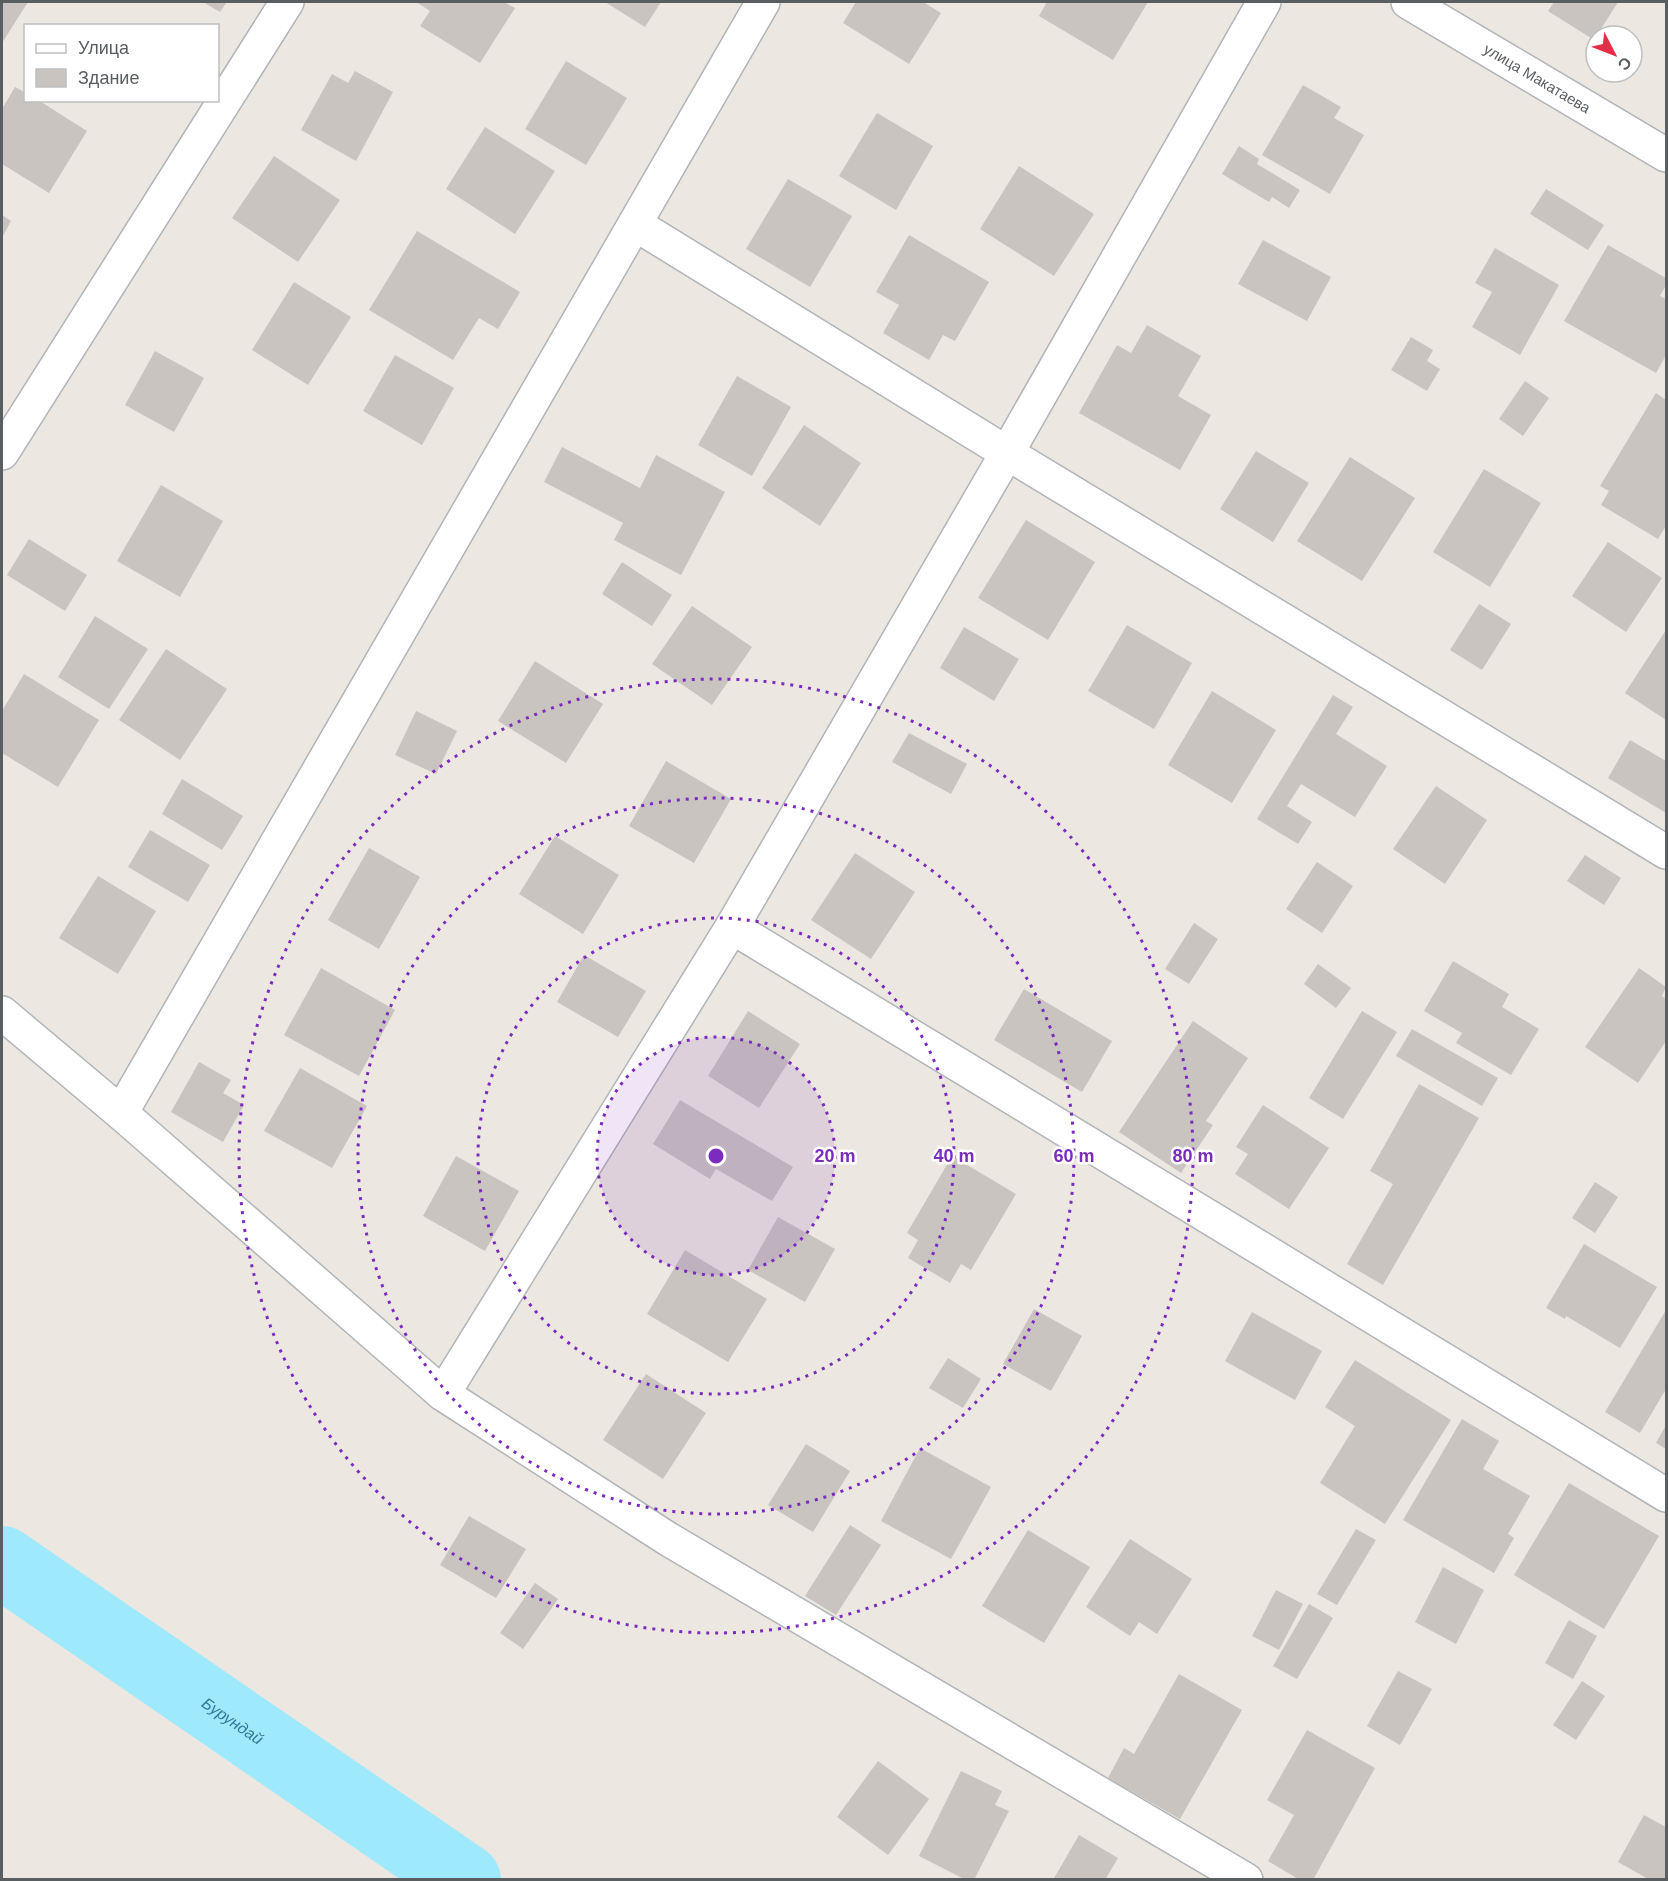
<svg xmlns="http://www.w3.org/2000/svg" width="1668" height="1881" font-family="Helvetica,sans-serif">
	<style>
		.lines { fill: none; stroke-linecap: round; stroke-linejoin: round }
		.river { stroke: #9fe9fd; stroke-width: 72 }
		.building { fill: #c9c4bf }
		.street-casing { stroke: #b1b5b8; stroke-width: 36 }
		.street { stroke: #fff; stroke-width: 33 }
		.ring { fill: none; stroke: #7b2cbf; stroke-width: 3; stroke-dasharray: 3 6 }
		.labels { text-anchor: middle; stroke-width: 5; stroke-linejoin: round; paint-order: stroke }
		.street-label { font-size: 15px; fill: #595e61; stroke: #fff }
		.water-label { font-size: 16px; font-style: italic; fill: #367894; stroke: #fff }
		.centre { fill: #7b2cbf; stroke: #fff; stroke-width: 3 }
		.ring-label { font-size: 18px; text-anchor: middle; font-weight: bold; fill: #7b2cbf; stroke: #fff; stroke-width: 5; stroke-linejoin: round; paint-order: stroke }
	</style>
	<rect width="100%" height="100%" fill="#ece7e0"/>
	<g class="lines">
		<path class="river" id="s1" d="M2,1562L465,1880"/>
	</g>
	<g class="building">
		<polygon points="2,2 28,2 2,43"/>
		<polygon points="203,2 227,2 220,12"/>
		<polygon points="416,2 504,2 515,8 480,63 420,26 430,11"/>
		<polygon points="605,2 661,2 645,27"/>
		<polygon points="856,2 923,2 941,13 909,64 843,23"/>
		<polygon points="1047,2 1148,2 1113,60 1039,16"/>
		<polygon points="1554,2 1618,2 1594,40 1548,11"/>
		<polygon points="566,61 627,98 586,165 525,129"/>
		<polygon points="355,71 393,92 356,161 301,130 332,74 348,83"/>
		<polygon points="1303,85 1341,107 1334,118 1364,135 1330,194 1262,155"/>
		<polygon points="15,87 26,93 26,100 38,100 87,131 49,193 2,164 2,109"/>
		<polygon points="877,113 933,146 896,210 839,176"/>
		<polygon points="485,127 555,171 515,234 446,189"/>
		<polygon points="1239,146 1259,159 1257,164 1300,190 1289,208 1272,197 1269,202 1222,174"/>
		<polygon points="274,156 340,200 298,262 232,218"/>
		<polygon points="1019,166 1094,214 1054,276 980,229"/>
		<polygon points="788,179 852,216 810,287 746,249"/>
		<polygon points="1546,189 1604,225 1588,250 1530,214"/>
		<polygon points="2,215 11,221 2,238"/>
		<polygon points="417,231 520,292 498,329 479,318 453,360 369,310"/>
		<polygon points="909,235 989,282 955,341 943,335 929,360 883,333 899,305 876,292"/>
		<polygon points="1263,240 1331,277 1307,321 1238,284"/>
		<polygon points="1608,245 1666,278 1666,285 1660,296 1666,299 1666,355 1656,373 1564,321"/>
		<polygon points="1495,248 1559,285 1520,355 1472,327 1492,292 1475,283"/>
		<polygon points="294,282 351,317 308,385 252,350"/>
		<polygon points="1147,325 1201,356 1178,396 1211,415 1180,470 1079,413 1117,345 1131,353"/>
		<polygon points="1411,337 1433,350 1427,361 1440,369 1427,391 1391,370"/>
		<polygon points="155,351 204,378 174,432 125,405"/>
		<polygon points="395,355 454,388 422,445 363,411"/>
		<polygon points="737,376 791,407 752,476 698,445"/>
		<polygon points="1525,381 1549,398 1523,436 1499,419"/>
		<polygon points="1656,393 1666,400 1666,526 1658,539 1601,505 1609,491 1600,486"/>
		<polygon points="804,425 861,463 820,526 762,488"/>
		<polygon points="562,447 640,488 656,455 725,492 681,575 614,540 623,523 544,482"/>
		<polygon points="1256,451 1309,483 1273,542 1220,509"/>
		<polygon points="1350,457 1415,498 1362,581 1297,541"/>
		<polygon points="1484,469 1541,503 1490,587 1433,552"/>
		<polygon points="161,485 223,521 180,597 117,561"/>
		<polygon points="1026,520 1095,562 1048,640 978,598"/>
		<polygon points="29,539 87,575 65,611 7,575"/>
		<polygon points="1608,542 1662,578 1626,632 1572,596"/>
		<polygon points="622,562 672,595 652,626 602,594"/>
		<polygon points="1479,604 1511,624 1482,670 1450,650"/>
		<polygon points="692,606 752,647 712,705 652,664"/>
		<polygon points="95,616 148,649 109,709 58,677"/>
		<polygon points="1127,625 1192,663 1154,729 1088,691"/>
		<polygon points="964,627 1019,659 994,701 940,668"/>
		<polygon points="1666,630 1666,720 1625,693"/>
		<polygon points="166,649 227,689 180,760 119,720"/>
		<polygon points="535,661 603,704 566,763 498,721"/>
		<polygon points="24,674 99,720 58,787 2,753 2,711"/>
		<polygon points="1212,691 1276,730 1232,803 1168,765"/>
		<polygon points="1333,695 1353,707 1336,734 1387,766 1355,817 1301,784 1287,806 1312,822 1298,844 1257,819"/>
		<polygon points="416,711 457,731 436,774 395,755"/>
		<polygon points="909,733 967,764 951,794 892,762"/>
		<polygon points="1630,740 1666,761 1666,813 1608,778"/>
		<polygon points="666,761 731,799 694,863 629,826"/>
		<polygon points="182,779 243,816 222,850 162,814"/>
		<polygon points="1436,786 1487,820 1445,884 1393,849"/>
		<polygon points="150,830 210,865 188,902 128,867"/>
		<polygon points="555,836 619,875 583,934 519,894"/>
		<polygon points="369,848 420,877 379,949 328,920"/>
		<polygon points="855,853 915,892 871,959 811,920"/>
		<polygon points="1585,855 1621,878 1604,905 1567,881"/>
		<polygon points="1317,862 1353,886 1322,933 1286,909"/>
		<polygon points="98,876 156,911 118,974 59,938"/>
		<polygon points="1194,923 1218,939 1189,984 1165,969"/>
		<polygon points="584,955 646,991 618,1037 557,1002"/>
		<polygon points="1453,961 1509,994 1502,1007 1539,1029 1511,1075 1456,1043 1462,1033 1424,1011"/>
		<polygon points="1318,964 1351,988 1336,1008 1304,984"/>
		<polygon points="321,968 395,1010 359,1076 284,1035"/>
		<polygon points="1639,968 1666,987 1662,996 1666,999 1666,1041 1638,1083 1585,1047"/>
		<polygon points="1024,989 1112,1041 1082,1092 994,1040"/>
		<polygon points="748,1011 800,1044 759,1108 708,1076"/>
		<polygon points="1362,1011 1397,1032 1343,1119 1309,1098"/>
		<polygon points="1193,1021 1248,1058 1206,1121 1213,1125 1181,1173 1119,1132"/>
		<polygon points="1412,1029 1498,1078 1482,1106 1396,1056"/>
		<polygon points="199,1062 231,1080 223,1093 244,1105 223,1142 171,1112"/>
		<polygon points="300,1068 367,1106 332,1168 264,1131"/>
		<polygon points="1419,1084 1479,1118 1383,1285 1347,1264 1393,1184 1370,1171"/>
		<polygon points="680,1100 793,1167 772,1201 716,1169 710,1179 653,1144"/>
		<polygon points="1263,1105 1329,1148 1289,1209 1235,1174 1248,1154 1236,1147"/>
		<polygon points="456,1156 519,1191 485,1251 423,1216"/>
		<polygon points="952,1156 1016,1194 971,1270 961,1264 950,1283 908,1258 918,1240 907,1233"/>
		<polygon points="1595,1182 1618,1197 1595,1233 1572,1218"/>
		<polygon points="778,1217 835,1249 805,1302 748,1270"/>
		<polygon points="1584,1244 1657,1287 1620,1348 1566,1316 1565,1319 1546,1308"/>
		<polygon points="685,1250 767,1299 728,1362 647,1314"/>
		<polygon points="1034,1309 1082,1336 1051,1391 1003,1364"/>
		<polygon points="1666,1310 1666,1389 1640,1433 1605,1412"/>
		<polygon points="1252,1312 1322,1351 1295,1400 1225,1361"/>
		<polygon points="948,1358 981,1379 963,1408 929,1388"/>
		<polygon points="1355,1360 1451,1420 1385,1524 1320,1483 1355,1426 1325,1407"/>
		<polygon points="646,1374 706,1413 663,1479 603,1440"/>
		<polygon points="1462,1419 1499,1441 1483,1469 1530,1496 1508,1534 1514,1538 1494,1573 1403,1520"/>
		<polygon points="1666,1425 1666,1449 1656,1443"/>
		<polygon points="806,1444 850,1471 813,1532 768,1505"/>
		<polygon points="920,1448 991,1487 951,1559 881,1521"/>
		<polygon points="1569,1483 1659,1536 1604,1629 1514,1575"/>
		<polygon points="469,1516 526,1549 496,1598 440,1565"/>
		<polygon points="850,1525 881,1545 836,1615 805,1596"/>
		<polygon points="1356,1529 1376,1540 1337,1605 1317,1594"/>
		<polygon points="1028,1530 1090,1567 1044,1643 982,1606"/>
		<polygon points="1130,1539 1192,1579 1157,1634 1139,1622 1130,1636 1086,1607"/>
		<polygon points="1443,1567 1484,1590 1456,1644 1415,1622"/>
		<polygon points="535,1583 558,1599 523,1649 500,1633"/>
		<polygon points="1276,1590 1303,1604 1279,1650 1252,1636"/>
		<polygon points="1309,1604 1333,1618 1297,1679 1273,1666"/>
		<polygon points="1569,1620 1597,1636 1573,1679 1545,1663"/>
		<polygon points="1398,1671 1432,1689 1400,1745 1367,1726"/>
		<polygon points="1179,1674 1242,1710 1180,1819 1108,1778 1124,1748 1134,1754"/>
		<polygon points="1582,1681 1605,1696 1576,1740 1553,1725"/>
		<polygon points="1307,1730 1375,1768 1313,1880 1300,1880 1268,1861 1294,1815 1267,1800"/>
		<polygon points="878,1761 929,1799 888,1855 837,1817"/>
		<polygon points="961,1771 1002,1791 995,1805 1009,1811 974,1880 966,1880 919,1856"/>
		<polygon points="1644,1815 1666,1827 1666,1880 1650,1880 1618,1862"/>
		<polygon points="1079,1835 1118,1858 1105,1880 1053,1880"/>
	</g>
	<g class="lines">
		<g class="street-casing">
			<g id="street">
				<path id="s2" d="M1408,2L1666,155"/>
				<polyline points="635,224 1007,453 1666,852"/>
				<polyline points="2,453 287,2"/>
				<polyline points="732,927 1666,1495"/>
				<polyline points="2,1013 121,1113 443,1394 668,1539 1246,1880"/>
				<polyline points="121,1113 763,2"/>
				<polyline points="443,1394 732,927 1007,453 1264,2"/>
			</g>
		</g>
		<use href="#street" class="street"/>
	</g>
	<circle cx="716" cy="1156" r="119" fill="#7b2cbf" fill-opacity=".12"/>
	<g class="ring">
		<circle cx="716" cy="1156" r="119"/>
		<circle cx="716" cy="1156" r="238"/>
		<circle cx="716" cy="1156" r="358"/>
		<circle cx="716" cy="1156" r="477"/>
	</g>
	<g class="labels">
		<g class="street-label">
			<text dy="5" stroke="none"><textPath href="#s2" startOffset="150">улица Макатаева</textPath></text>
		</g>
		<g class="water-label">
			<text dy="6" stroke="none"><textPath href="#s1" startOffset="280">Бурундай</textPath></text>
		</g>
	</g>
	<circle cx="716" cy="1156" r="9" class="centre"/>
	<g class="ring-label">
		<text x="835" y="1162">20 m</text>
		<text x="954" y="1162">40 m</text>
		<text x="1074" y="1162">60 m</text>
		<text x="1193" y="1162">80 m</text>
	</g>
	<rect width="1668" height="1881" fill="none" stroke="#595e61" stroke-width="6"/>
	<rect x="24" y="24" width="195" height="78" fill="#ffffff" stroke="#bdbfc0" stroke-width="1.5"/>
	<rect x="36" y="44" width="30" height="9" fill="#ffffff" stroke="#bdbfc0" stroke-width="1.5"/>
	<text x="78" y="54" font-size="18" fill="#595e61">Улица</text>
	<rect x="36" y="69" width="30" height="18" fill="#c9c4bf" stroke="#bdbfc0" stroke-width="1.5"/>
	<text x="78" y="84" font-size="18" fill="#595e61">Здание</text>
	<g transform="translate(1614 54) rotate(132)"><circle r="28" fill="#ffffff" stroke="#bdbfc0" stroke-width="1.5"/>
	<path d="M0-4.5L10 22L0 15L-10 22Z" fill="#e62c46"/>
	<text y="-9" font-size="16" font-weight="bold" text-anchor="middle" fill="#595e61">С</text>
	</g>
</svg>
